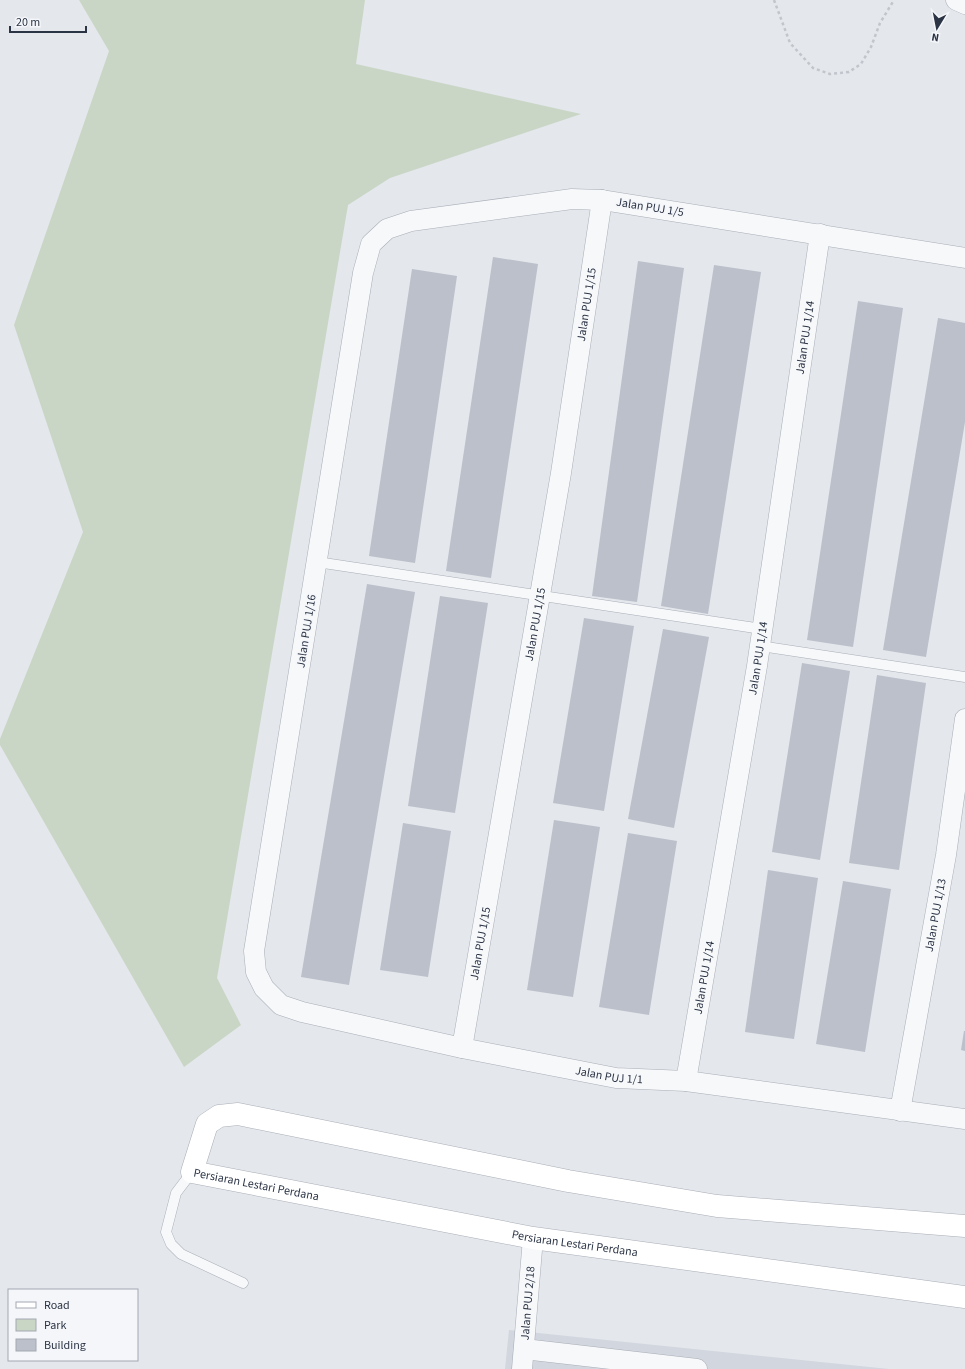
<svg xmlns="http://www.w3.org/2000/svg" width="965" height="1369" font-family="'Source Sans 3',sans-serif">
	<style>
		.built { fill: #d2d6de }
		.green { fill: #c9d6c5 }
		.building { fill: #bbc0ca }
		.lines { fill: none; stroke-linecap: round; stroke-linejoin: round }
		.service-casing { stroke: #a9aeb7; stroke-width: 11 }
		.minor-casing { stroke: #a9aeb7; stroke-width: 21 }
		.secondary-casing { stroke: #a9aeb7; stroke-width: 23 }
		.path { stroke: #c2c5cb; stroke-width: 2.5; stroke-dasharray: 3 3; stroke-linecap: butt }
		.service { stroke: #f7f8fa; stroke-width: 10 }
		.minor { stroke: #f7f8fa; stroke-width: 20 }
		.secondary { stroke: #fff; stroke-width: 22 }
		.labels { text-anchor: middle; stroke-width: 3; stroke-linejoin: round; paint-order: stroke }
		.street-label { font-size: 12px; fill: #2b3445; stroke: #f4f6f9 }
	</style>
	<rect width="100%" height="100%" fill="#e4e7ec"/>
	<polygon class="built" points="509,1330 889,1369 505,1369"/>
	<polygon class="green" points="79,0 365,0 356,64 581,114 390,178 348,205 217,978 241,1025 184,1067 0,745 0,739 83,532 14,325 109,51"/>
	<g class="building">
		<polygon points="493,257 538,264 491,578 446,571"/>
		<polygon points="638,261 684,268 637,602 592,596"/>
		<polygon points="714,265 761,272 708,614 661,606"/>
		<polygon points="412,269 457,276 415,563 369,556"/>
		<polygon points="858,301 903,308 853,647 807,640"/>
		<polygon points="938,318 965,323 965,422 926,657 883,650"/>
		<polygon points="367,584 415,592 349,985 301,977"/>
		<polygon points="440,596 488,603 455,813 408,806"/>
		<polygon points="584,618 634,626 604,811 553,803"/>
		<polygon points="663,629 709,637 674,828 628,819"/>
		<polygon points="802,663 850,671 820,860 772,852"/>
		<polygon points="877,675 926,683 899,870 849,863"/>
		<polygon points="554,820 600,827 573,997 527,990"/>
		<polygon points="403,823 451,831 428,977 380,970"/>
		<polygon points="628,833 677,841 649,1015 599,1007"/>
		<polygon points="768,870 818,878 794,1039 745,1032"/>
		<polygon points="843,881 891,889 865,1052 816,1044"/>
		<polygon points="964,1031 965,1031 965,1051 961,1050"/>
	</g>
	<g class="lines">
		<g class="service-casing">
			<g id="service">
				<polyline points="317,562 762,629"/>
				<polyline points="760,646 965,677"/>
				<polyline points="192,1172 176,1193 166,1232 171,1244 181,1254 243,1283"/>
			</g>
		</g>
		<g class="minor-casing">
			<g id="minor">
				<polyline points="956,0 965,4"/>
				<path id="s1" d="M965,258L602,200L572,199L411,221L387,229L371,244L363,273L254,951L256,972L264,988L281,1005L302,1012L462,1048L616,1078L686,1081L965,1119"/>
				<path id="s2" d="M462,1048L561,473L602,200"/>
				<path id="s3" d="M686,1081L757,666L820,234"/>
				<path id="s4" d="M900,1111L946,855L965,719"/>
				<polyline points="524,1349 697,1369"/>
				<path id="s5" d="M522,1369L533,1238"/>
			</g>
		</g>
		<g class="secondary-casing">
			<g id="secondary">
				<path id="s6" d="M965,1226L717,1206L568,1181L238,1114L219,1116L207,1124L192,1172L533,1238L965,1297"/>
			</g>
		</g>
		<polyline class="path" points="774,0 790,43 813,68 830,74 849,72 861,64 871,47 880,23 894,0"/>
		<use href="#service" class="service"/>
		<use href="#minor" class="minor"/>
		<use href="#secondary" class="secondary"/>
	</g>
	<g class="labels">
		<g class="street-label">
			<text transform="translate(650 207) rotate(9)" y="4">Jalan PUJ 1/5</text>
			<text dy="4" stroke="none"><textPath href="#s2" startOffset="754">Jalan PUJ 1/15</textPath></text>
			<text dy="4" stroke="none"><textPath href="#s3" startOffset="753">Jalan PUJ 1/14</textPath></text>
			<text dy="4" stroke="none"><textPath href="#s2" startOffset="430">Jalan PUJ 1/15</textPath></text>
			<text transform="translate(306 631) rotate(-81)" y="4">Jalan PUJ 1/16</text>
			<text dy="4" stroke="none"><textPath href="#s3" startOffset="429">Jalan PUJ 1/14</textPath></text>
			<text dy="4" stroke="none"><textPath href="#s4" startOffset="199">Jalan PUJ 1/13</textPath></text>
			<text dy="4" stroke="none"><textPath href="#s2" startOffset="106">Jalan PUJ 1/15</textPath></text>
			<text dy="4" stroke="none"><textPath href="#s3" startOffset="105">Jalan PUJ 1/14</textPath></text>
			<text dy="4" stroke="none"><textPath href="#s1" startOffset="1723">Jalan PUJ 1/1</textPath></text>
			<text dy="4" stroke="none"><textPath href="#s6" startOffset="886">Persiaran Lestari Perdana</textPath></text>
			<text dy="4" stroke="none"><textPath href="#s6" startOffset="1210">Persiaran Lestari Perdana</textPath></text>
			<text dy="4" stroke="none"><textPath href="#s5" startOffset="66">Jalan PUJ 2/18</textPath></text>
		</g>
	</g>
	<rect x="8" y="1289" width="130" height="72" fill="#f4f6f9" stroke="#a4a8b1"/>
	<rect x="16" y="1302" width="20" height="6" fill="#ffffff" stroke="#a4a8b1"/>
	<text x="44" y="1309" font-size="12" fill="#2b3445">Road</text>
	<rect x="16" y="1319" width="20" height="12" fill="#c9d6c5" stroke="#a4a8b1"/>
	<text x="44" y="1329" font-size="12" fill="#2b3445">Park</text>
	<rect x="16" y="1339" width="20" height="12" fill="#bbc0ca" stroke="#a4a8b1"/>
	<text x="44" y="1349" font-size="12" fill="#2b3445">Building</text>
	<g transform="translate(937 28) rotate(190)" stroke="#f4f6f9" stroke-width="3" paint-order="stroke">
	<path d="M0-3L7 15L0 10L-7 15Z" fill="#2b3445"/>
	<text y="-6" font-size="11" font-weight="bold" text-anchor="middle" fill="#2b3445">N</text>
	</g>
	<path d="M10 26v6h76v-6" fill="none" stroke="#2b3445" stroke-width="2"/>
	<text x="16" y="26" font-size="12" fill="#2b3445" stroke="#f4f6f9" stroke-width="3" paint-order="stroke">20 m</text>
</svg>
